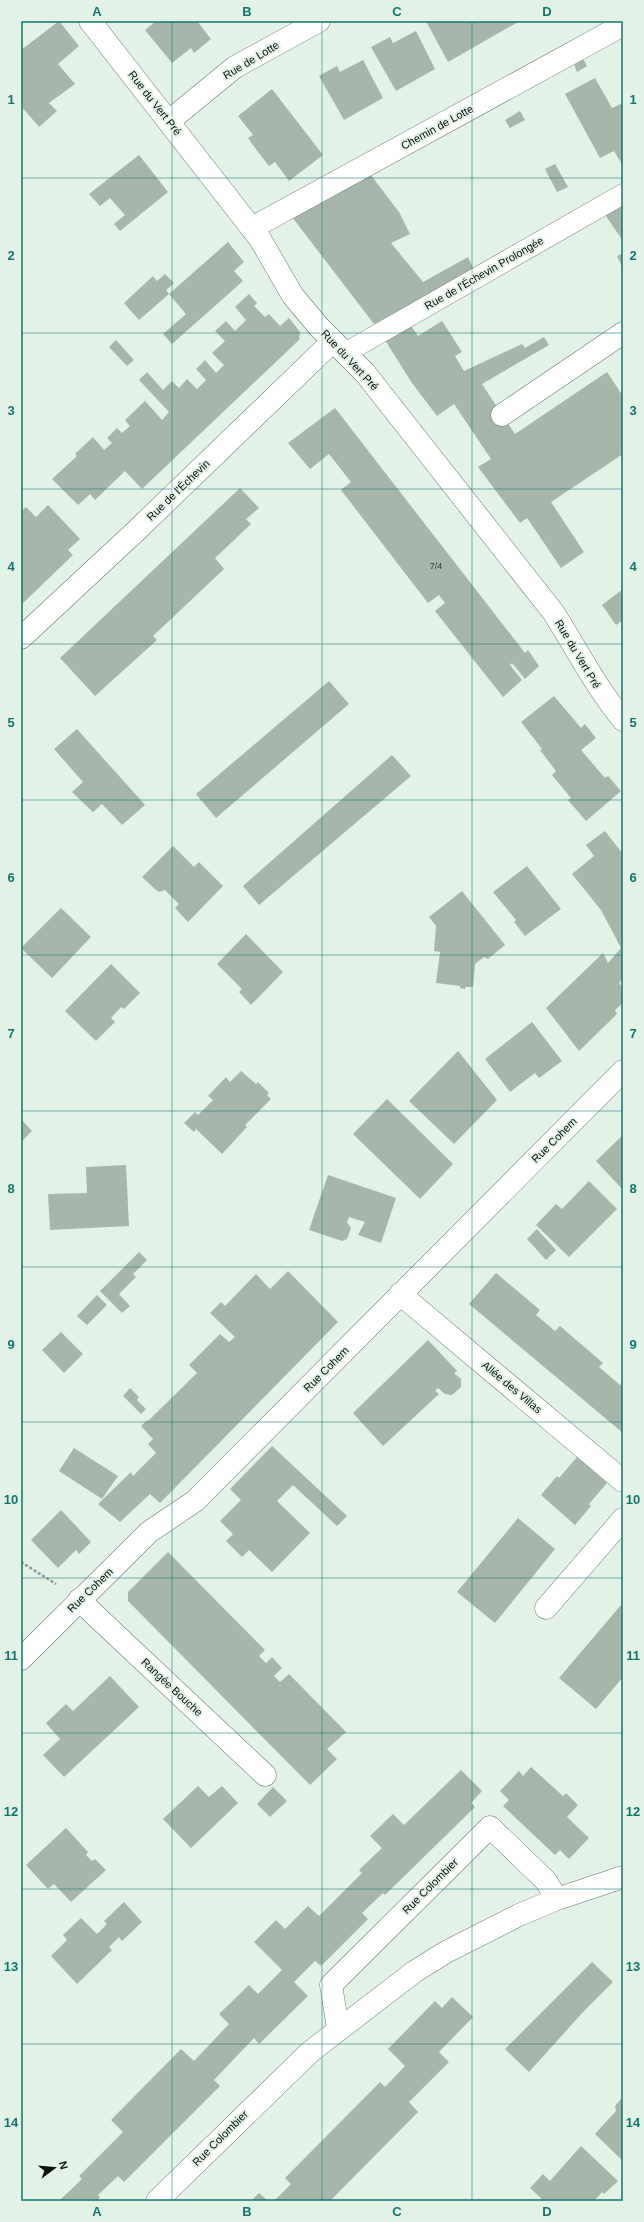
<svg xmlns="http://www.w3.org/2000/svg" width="644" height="2222" font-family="Arial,sans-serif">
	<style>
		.building { fill: #a7b6ab }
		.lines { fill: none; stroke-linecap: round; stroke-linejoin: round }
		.service-casing { stroke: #6c7a70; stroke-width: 21 }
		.minor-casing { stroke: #6c7a70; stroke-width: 23 }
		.tertiary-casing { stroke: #6c7a70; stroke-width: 23 }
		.path { stroke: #8f9a92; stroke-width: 2.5; stroke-dasharray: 3 2; stroke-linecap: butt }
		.service { stroke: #fff; stroke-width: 20 }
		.minor { stroke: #fff; stroke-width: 22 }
		.tertiary { stroke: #fff; stroke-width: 22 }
		.grid { fill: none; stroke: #0f766e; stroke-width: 1; stroke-opacity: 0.55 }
		.labels { text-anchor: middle; stroke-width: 4; stroke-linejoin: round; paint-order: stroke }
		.number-label { font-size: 9px; fill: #313934 }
		.street-label { font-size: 11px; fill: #0a0f0c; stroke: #e3f2e7 }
		.neatline { fill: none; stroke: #0f766e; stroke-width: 1.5 }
		.grid-label { font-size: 13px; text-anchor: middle; font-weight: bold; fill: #0f766e }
	</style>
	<rect width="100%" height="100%" fill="#e3f2e7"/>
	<g class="building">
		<polygon points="59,21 79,46 58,64 75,84 49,103 57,111 39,127 21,106 21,50"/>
		<polygon points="156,21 197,21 211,39 194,53 191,48 172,63 145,30"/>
		<polygon points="431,21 518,21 518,22 448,62 427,23"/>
		<polygon points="416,31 435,69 396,91 371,47 390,37 393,43"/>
		<polygon points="583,59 587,66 577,72 574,64"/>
		<polygon points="363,60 383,98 344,120 319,76 337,66 340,72"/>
		<polygon points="595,78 612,108 623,103 623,166 614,151 600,158 565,94"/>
		<polygon points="272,89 323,155 289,181 275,162 269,166 258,152 248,138 253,135 238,116"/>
		<polygon points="520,111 525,120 510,128 505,120"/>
		<polygon points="139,155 168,192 120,231 114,224 125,215 110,198 100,206 89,194"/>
		<polygon points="555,164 568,187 557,192 545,169"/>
		<polygon points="370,174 399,212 410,234 391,243 423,282 468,257 474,270 374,324 292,217"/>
		<polygon points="623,202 623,241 603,212"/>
		<polygon points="228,242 244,262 234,271 243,281 172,344 163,334 186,314 169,294"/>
		<polygon points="623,253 623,269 617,256"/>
		<polygon points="165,274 174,283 166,290 169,294 139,320 124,303 153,276 157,281"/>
		<polygon points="249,294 257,303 254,306 265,317 269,314 280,326 289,318 300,332 299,340 142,489 125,471 95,500 90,494 78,505 52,479 77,456 75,454 93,437 104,450 112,443 107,438 117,428 122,433 130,426 125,420 145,401 162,420 169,412 139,380 147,372 163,390 172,381 179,388 187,379 197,389 206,380 196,369 205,360 216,373 224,365 212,353 225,341 215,331 226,321 235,331 246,320 235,307"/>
		<polygon points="408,321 418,336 442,321 462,352 455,356 464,371 522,344 525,348 544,337 549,345 482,384 515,434 607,372 623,396 623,454 551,502 584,552 561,568 527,518 520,523 478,467 491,459 454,404 437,416 412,383 383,337"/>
		<polygon points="116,340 134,360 127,366 109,347"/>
		<polygon points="335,408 525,653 528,650 539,666 525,679 512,663 510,665 522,680 503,697 435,611 445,603 439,595 428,603 341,490 351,482 329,454 310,469 288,443"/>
		<polygon points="240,488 259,508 246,519 251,524 215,558 224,569 153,636 157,640 95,696 60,658"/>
		<polygon points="48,505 80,539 68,550 73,555 21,605 21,511 26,507 36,517"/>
		<polygon points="623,589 623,620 616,625 602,605"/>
		<polygon points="329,681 349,704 216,818 196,794"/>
		<polygon points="554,696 581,728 585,724 596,738 581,750 605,778 608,776 621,791 586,821 568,800 571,798 552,775 556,771 540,750 542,749 521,722"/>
		<polygon points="77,729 145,805 122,825 102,804 93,812 72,792 83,782 54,749"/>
		<polygon points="392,755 411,776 259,905 243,886"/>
		<polygon points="605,831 623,854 623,979 619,983 623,988 623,1003 615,1010 617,1014 579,1051 546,1008 603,953 608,963 621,948 601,910 572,874 594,856 586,845"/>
		<polygon points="173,846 194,867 199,862 223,886 188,922 175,908 179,904 165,890 159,892 156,890 142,877"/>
		<polygon points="527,866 561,909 525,936 514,922 516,920 493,892"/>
		<polygon points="462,891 505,945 488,959 484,957 475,964 473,987 465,987 465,989 460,988 460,986 436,983 440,952 434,951 436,926 429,917"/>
		<polygon points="61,908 91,937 52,978 21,948"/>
		<polygon points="246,934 283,972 251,1005 239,992 242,989 217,964"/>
		<polygon points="111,964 140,993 124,1009 121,1007 111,1018 115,1022 96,1041 65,1011"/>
		<polygon points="532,1022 562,1061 539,1078 535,1073 510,1092 485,1059"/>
		<polygon points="458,1051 497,1100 454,1144 409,1101"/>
		<polygon points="241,1071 256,1084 258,1082 269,1093 267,1095 271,1099 245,1125 247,1127 222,1154 196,1129 194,1132 184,1123 195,1112 198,1115 213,1100 208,1096 226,1077 230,1082"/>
		<polygon points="387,1099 453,1164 420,1199 353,1134"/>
		<polygon points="21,1119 32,1131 21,1142"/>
		<polygon points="623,1135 623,1190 596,1161"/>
		<polygon points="126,1165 129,1226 50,1230 48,1194 87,1193 86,1167"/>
		<polygon points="328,1175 396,1198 381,1243 358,1235 365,1222 349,1217 347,1222 351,1228 347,1239 342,1241 309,1230"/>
		<polygon points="589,1181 617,1209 569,1257 536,1225 556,1204 562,1209"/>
		<polygon points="537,1229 556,1250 546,1260 527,1239"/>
		<polygon points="139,1252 147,1260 133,1274 136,1277 119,1294 130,1306 122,1313 100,1291"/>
		<polygon points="288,1271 338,1322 160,1503 150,1494 120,1522 98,1504 131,1472 133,1476 156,1453 148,1444 153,1439 141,1426 147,1420 148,1421 197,1373 189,1365 220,1334 229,1342 235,1337 210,1313 221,1302 225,1306 256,1274 270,1289"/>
		<polygon points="496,1273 540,1310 536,1315 555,1331 560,1326 603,1363 599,1367 620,1385 623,1382 623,1433 469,1304"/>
		<polygon points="97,1295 107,1305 87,1325 77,1316"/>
		<polygon points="61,1332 83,1354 64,1373 42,1350"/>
		<polygon points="428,1340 457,1371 454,1373 461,1379 461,1387 452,1395 445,1394 438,1388 435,1391 439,1394 383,1446 353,1413"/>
		<polygon points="130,1388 139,1397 137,1400 146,1409 141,1414 123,1396"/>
		<polygon points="272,1446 347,1516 337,1526 293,1485 277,1501 310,1533 272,1572 249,1550 242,1557 226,1541 233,1534 220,1521 241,1500 230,1489"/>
		<polygon points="74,1448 118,1476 102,1499 59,1471"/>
		<polygon points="577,1457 607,1483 589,1504 591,1506 575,1525 541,1495 557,1476 559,1478"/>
		<polygon points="61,1510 91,1542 79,1554 76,1550 58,1568 31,1540"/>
		<polygon points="518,1518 555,1549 495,1623 457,1592"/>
		<polygon points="168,1552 265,1650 259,1656 266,1663 272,1657 282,1668 274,1676 280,1682 289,1674 346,1732 327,1749 337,1759 310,1785 128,1601 128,1592"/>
		<polygon points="621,1605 623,1606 623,1677 596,1709 559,1678"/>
		<polygon points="110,1676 139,1707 64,1777 43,1755 60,1739 46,1723 66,1704 73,1711"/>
		<polygon points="531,1767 563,1796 566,1793 578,1805 567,1817 589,1838 569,1859 560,1850 555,1855 503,1806 509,1800 500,1791 519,1771 523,1776"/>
		<polygon points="461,1770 482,1791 471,1803 475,1807 385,1895 383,1893 362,1913 368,1919 321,1966 315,1961 294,1982 308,1996 259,2044 254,2038 214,2080 220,2086 124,2182 118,2176 98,2195 100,2197 97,2201 59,2201 82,2179 79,2176 123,2132 111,2120 181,2049 194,2061 229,2024 219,2014 249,1985 258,1994 282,1970 254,1942 276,1920 285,1929 308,1906 319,1916 362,1873 359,1870 382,1848 370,1836 393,1814 404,1825"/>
		<polygon points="198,1786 209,1797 222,1786 238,1803 191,1848 163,1819"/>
		<polygon points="273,1787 287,1801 270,1817 257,1804"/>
		<polygon points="66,1828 88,1852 86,1855 92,1861 95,1859 106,1870 71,1902 54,1884 48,1889 26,1865"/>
		<polygon points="124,1902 142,1922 122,1941 119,1937 109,1947 112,1950 77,1984 51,1956 67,1940 63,1935 81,1918 97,1934 107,1924 104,1921"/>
		<polygon points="592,1962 613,1982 584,2011 529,2072 505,2049"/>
		<polygon points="452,1997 473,2017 439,2052 449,2062 409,2102 418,2112 330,2201 274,2201 291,2184 285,2178 380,2082 385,2087 405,2066 388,2049 435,2001 442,2008"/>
		<polygon points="621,2099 623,2099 623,2161 595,2134 616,2111 615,2106"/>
		<polygon points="581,2146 618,2181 604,2194 602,2192 594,2201 544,2201 530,2188 543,2174 550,2181"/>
		<polygon points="259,2193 268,2201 251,2201"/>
	</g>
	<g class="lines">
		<g class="service-casing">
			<polyline id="service" points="345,353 623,194"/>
		</g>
		<g class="minor-casing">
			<g id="minor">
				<path d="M90,21L260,239L293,296L319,327L365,373L553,612C577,649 595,686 623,720"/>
				<polyline points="169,121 235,67 319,21"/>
				<polyline points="252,228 623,25"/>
				<polyline points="502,415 623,333"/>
				<polyline points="21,638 137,530 333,341"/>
				<polyline points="400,1294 623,1481"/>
				<polyline points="79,1600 265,1775"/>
				<polyline points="546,1608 623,1519"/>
				<polyline points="338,2028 331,1985 490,1827 546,1881 557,1899"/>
				<polyline points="157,2201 310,2052 414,1972 446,1952 519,1915 557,1899 623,1877"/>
			</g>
		</g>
		<g class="tertiary-casing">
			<polyline id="tertiary" points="21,1659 149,1532 195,1501 623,1071"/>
		</g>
		<polyline class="path" points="21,1562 56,1584"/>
		<use href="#service" class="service"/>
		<use href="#minor" class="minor"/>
		<use href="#tertiary" class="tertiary"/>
	</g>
	<path class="grid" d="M172,21V2201M322,21V2201M472,21V2201M21,178H623M21,333H623M21,489H623M21,644H623M21,800H623M21,955H623M21,1111H623M21,1267H623M21,1422H623M21,1578H623M21,1733H623M21,1889H623M21,2044H623"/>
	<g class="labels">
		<g class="number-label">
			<text x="436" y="569">7/4</text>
		</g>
		<g class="street-label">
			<text transform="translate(251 60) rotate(-31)" y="4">Rue de Lotte</text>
			<text transform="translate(155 103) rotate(52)" y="4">Rue du Vert Pré</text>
			<text transform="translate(437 127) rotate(-29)" y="4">Chemin de Lotte</text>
			<text transform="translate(484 273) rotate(-30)" y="4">Rue de l'Échevin Prolongée</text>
			<text transform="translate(350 360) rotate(47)" y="4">Rue du Vert Pré</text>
			<text transform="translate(178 490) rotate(-44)" y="4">Rue de l'Échevin</text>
			<text transform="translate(578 654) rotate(59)" y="4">Rue du Vert Pré</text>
			<text transform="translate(554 1140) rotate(-45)" y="4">Rue Cohem</text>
			<text transform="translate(326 1369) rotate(-45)" y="4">Rue Cohem</text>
			<text transform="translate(512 1387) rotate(40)" y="4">Allée des Villas</text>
			<text transform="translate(90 1590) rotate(-44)" y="4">Rue Cohem</text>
			<text transform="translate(172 1687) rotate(43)" y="4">Rangée Bouche</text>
			<text transform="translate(430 1886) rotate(-45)" y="4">Rue Colombier</text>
			<text transform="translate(220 2138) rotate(-45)" y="4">Rue Colombier</text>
		</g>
	</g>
	<rect width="644" height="2222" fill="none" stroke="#e3f2e7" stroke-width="44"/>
	<g transform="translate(54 2168) rotate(74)" stroke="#e3f2e7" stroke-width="3" paint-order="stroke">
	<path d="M0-3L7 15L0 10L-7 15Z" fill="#0a0f0c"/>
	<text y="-6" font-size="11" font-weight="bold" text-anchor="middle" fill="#0a0f0c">N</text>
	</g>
	<rect x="22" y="22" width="600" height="2178" class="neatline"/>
	<g class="grid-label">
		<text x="97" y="16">A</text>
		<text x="247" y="16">B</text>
		<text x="397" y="16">C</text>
		<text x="547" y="16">D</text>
		<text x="11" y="104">1</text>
		<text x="633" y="104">1</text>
		<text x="11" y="260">2</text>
		<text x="633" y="260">2</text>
		<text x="11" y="415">3</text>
		<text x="633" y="415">3</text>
		<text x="11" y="571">4</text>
		<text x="633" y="571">4</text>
		<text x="11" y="727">5</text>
		<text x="633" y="727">5</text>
		<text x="11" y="882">6</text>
		<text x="633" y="882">6</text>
		<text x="11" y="1038">7</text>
		<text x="633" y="1038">7</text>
		<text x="11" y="1193">8</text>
		<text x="633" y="1193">8</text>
		<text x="11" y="1349">9</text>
		<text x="633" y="1349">9</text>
		<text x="11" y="1504">10</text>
		<text x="633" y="1504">10</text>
		<text x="11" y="1660">11</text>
		<text x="633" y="1660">11</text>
		<text x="11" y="1816">12</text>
		<text x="633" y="1816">12</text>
		<text x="11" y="1971">13</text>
		<text x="633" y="1971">13</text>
		<text x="11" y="2127">14</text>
		<text x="633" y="2127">14</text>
		<text x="97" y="2216">A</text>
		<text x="247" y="2216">B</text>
		<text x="397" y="2216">C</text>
		<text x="547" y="2216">D</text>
	</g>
</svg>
